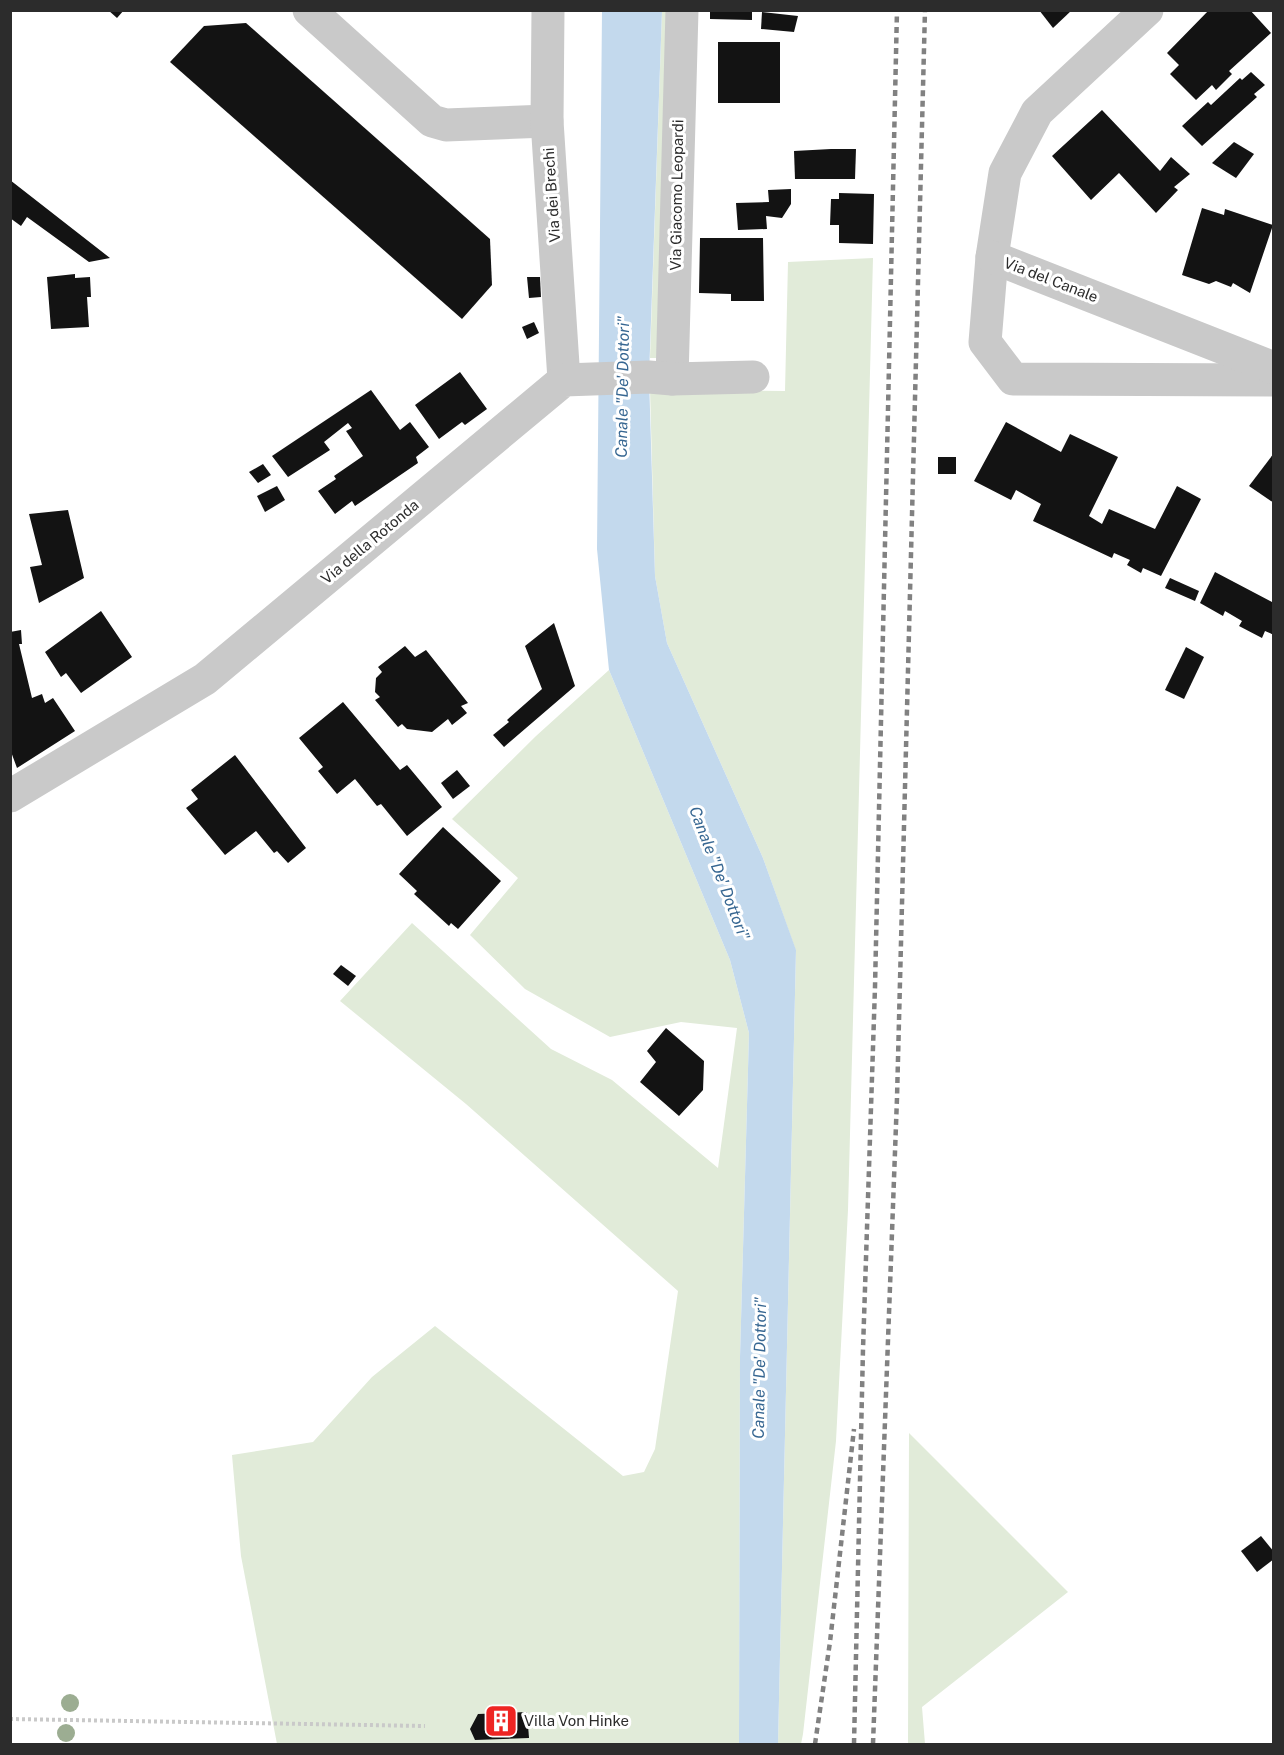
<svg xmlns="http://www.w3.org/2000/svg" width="1284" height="1755" font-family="'Public Sans',sans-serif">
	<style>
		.green { fill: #e1ebd9 }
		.water { fill: #c3d9ed }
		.building { fill: #131313 }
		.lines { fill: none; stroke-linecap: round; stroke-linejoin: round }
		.path { stroke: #c9c9c9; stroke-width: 4; stroke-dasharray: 3 3; stroke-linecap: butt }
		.minor { stroke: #c9c9c9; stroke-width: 33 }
		.rail { stroke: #818181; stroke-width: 4.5; stroke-dasharray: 6 4.5; stroke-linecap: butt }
		.tree { fill: #9cad92 }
		.labels { text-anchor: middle; stroke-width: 6; stroke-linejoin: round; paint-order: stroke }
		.street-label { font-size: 15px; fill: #2c2c2c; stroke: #fff }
		.poi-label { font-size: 15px; fill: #2c2c2c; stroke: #fff; text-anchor: start }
		.water-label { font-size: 16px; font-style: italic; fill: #376792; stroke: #fff }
	</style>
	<rect width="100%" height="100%" fill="#fff"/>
	<g class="green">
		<polygon points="662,11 676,11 664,358 650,358"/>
		<polygon points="873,258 848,1210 836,1441 803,1734 801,1744 778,1744 796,951 763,858 667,643 655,576 650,389 785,391 788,262"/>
		<polygon points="609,670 730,960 749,1033 740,1357 739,1744 277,1744 241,1556 232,1455 313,1442 372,1377 435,1326 623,1476 644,1472 655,1449 678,1291 466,1104 340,1001 412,923 551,1049 612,1080 718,1168 737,1028 681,1022 610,1037 525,989 470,935 518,878 452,819 536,736"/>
		<polygon points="909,1433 1068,1592 922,1707 925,1744 908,1744"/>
	</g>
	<polygon class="water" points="602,11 662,11 649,377 655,576 667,643 763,858 796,950 778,1744 739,1744 740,1357 749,1033 730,960 609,670 597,549"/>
	<g class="building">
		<polygon points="108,10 124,10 117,18"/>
		<polygon points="710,10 752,10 752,20 710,19"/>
		<polygon points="1039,10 1072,10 1053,28"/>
		<polygon points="1209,10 1250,10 1271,33 1229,71 1232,74 1216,90 1212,85 1196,100 1170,74 1179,65 1167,53"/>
		<polygon points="762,12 798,16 794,32 761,29"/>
		<polygon points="246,23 490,239 492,285 462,319 170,62 204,26"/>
		<rect x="718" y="42" width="62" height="61"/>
		<polygon points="1251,72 1265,85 1254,94 1257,97 1202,146 1182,126 1208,102 1211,105 1240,78 1242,80"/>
		<polygon points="1102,110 1160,171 1171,157 1190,174 1174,187 1178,190 1156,213 1119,173 1091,200 1052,156"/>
		<polygon points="1234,142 1254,154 1236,178 1212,163"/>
		<polygon points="831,149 856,149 855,179 795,179 794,151"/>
		<polygon points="10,180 110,258 89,262 27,217 21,226 10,218"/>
		<polygon points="791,189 791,204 782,218 766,216 767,229 738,230 736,203 769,202 768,190"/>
		<polygon points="839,193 874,194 873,244 839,243 839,225 830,225 831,199 839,199"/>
		<polygon points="1202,208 1224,215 1225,209 1273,225 1250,293 1233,283 1231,287 1216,281 1209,284 1182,275"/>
		<polygon points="700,238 763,238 764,301 731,301 731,294 699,293"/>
		<polygon points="75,274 75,278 90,277 91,297 87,297 89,327 51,329 47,277"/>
		<polygon points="527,277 540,277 541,297 529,298"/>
		<polygon points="534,322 539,333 527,339 522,327"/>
		<polygon points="460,372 487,409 465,425 462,422 439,439 415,405"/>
		<polygon points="371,390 400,430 410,422 429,447 416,457 418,463 355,506 352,501 335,514 318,491 336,479 334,476 363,456 346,431 352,428 348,423 324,442 330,450 288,477 272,456"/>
		<polygon points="1006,422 1061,452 1070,434 1118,457 1089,516 1102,524 1109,509 1155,529 1177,486 1201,499 1161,576 1143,568 1141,573 1127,565 1130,560 1114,553 1112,558 1033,521 1041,504 1016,490 1011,500 974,481"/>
		<polygon points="1274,453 1274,503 1249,486"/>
		<rect x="938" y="457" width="18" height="17"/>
		<polygon points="263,464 271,475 258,483 249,472"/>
		<polygon points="277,486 285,500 265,512 257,496"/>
		<polygon points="68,510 84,578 39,603 30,567 42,565 29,514"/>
		<polygon points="1215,572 1274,603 1274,635 1265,631 1262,638 1239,626 1242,621 1225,611 1223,616 1200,603"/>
		<polygon points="1170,578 1199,591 1195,601 1165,588"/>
		<polygon points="101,611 132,657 81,693 66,673 61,677 45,652"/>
		<polygon points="554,623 575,686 504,747 493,735 509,722 507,720 542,689 525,646"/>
		<polygon points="21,630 22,644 19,644 32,698 42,694 45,703 53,698 75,731 17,768 10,749 10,632"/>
		<polygon points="405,646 415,657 426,650 468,703 461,706 467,713 452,725 448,719 432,732 407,729 402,724 398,727 375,700 380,697 375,692 376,678 382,672 378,667"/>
		<polygon points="1186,647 1204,657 1184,699 1165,690"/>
		<polygon points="343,702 400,770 407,765 442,807 407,836 381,804 377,806 355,779 337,794 318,771 323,767 299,738"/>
		<polygon points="235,755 306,848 288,863 277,851 274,853 256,831 225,855 186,808 198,799 191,790"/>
		<polygon points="457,770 470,786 453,799 441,783"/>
		<polygon points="443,827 501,881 458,929 451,923 449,926 414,894 417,891 399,874"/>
		<polygon points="341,965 356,976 348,986 333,974"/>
		<polygon points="666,1028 704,1061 703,1090 679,1116 640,1082 656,1062 647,1051"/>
		<polygon points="1261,1536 1274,1552 1274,1559 1257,1572 1241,1551"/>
		<polygon points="527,1712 529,1738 475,1740 470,1729 478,1714"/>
	</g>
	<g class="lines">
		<polyline class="path" points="10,1719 425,1726"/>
		<g class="minor">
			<polyline points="309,10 432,121 446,125 547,121"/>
			<polyline points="548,10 547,121 564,380"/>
			<polyline points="1147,10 1037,112 1005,173 992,257 985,342 1013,379 1274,380"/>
			<polyline points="992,257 1274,368"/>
			<polyline points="672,379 682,10"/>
			<polyline points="10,796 205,679 564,380 649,377 672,379 753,377"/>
		</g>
		<g class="rail">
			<polyline points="815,1744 830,1642 854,1429"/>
			<polyline points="854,1744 863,1349 875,987 897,10"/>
			<polyline points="873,1744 897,1098 925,10"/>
		</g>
	</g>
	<g class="tree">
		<circle cx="70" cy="1703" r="9"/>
		<circle cx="66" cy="1733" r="9"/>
	</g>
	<defs>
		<g id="building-square" transform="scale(1.725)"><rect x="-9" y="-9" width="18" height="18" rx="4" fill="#ee2523" stroke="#fff"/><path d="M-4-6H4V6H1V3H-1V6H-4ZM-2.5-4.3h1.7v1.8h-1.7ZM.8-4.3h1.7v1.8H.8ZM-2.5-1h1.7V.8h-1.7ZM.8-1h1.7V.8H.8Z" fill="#fff"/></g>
	</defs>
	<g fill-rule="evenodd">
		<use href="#building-square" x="501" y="1721"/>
	</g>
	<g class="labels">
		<g class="street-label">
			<text transform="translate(552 195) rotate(-94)" y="5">Via dei Brechi</text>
			<text transform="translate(677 195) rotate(-89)" y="5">Via Giacomo Leopardi</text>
			<text transform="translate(1051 280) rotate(21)" y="5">Via del Canale</text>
			<text transform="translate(370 542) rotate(-40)" y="5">Via della Rotonda</text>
		</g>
		<g class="poi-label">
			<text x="524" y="1726">Villa Von Hinke</text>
		</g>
		<g class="water-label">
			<text transform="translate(622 387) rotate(-89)" y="6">Canale "De' Dottori"</text>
			<text transform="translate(720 873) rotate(69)" y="6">Canale "De' Dottori"</text>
			<text transform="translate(759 1368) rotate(-89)" y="6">Canale "De' Dottori"</text>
		</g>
	</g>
	<rect width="1284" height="1755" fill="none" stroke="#2c2c2c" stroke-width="24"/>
</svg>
